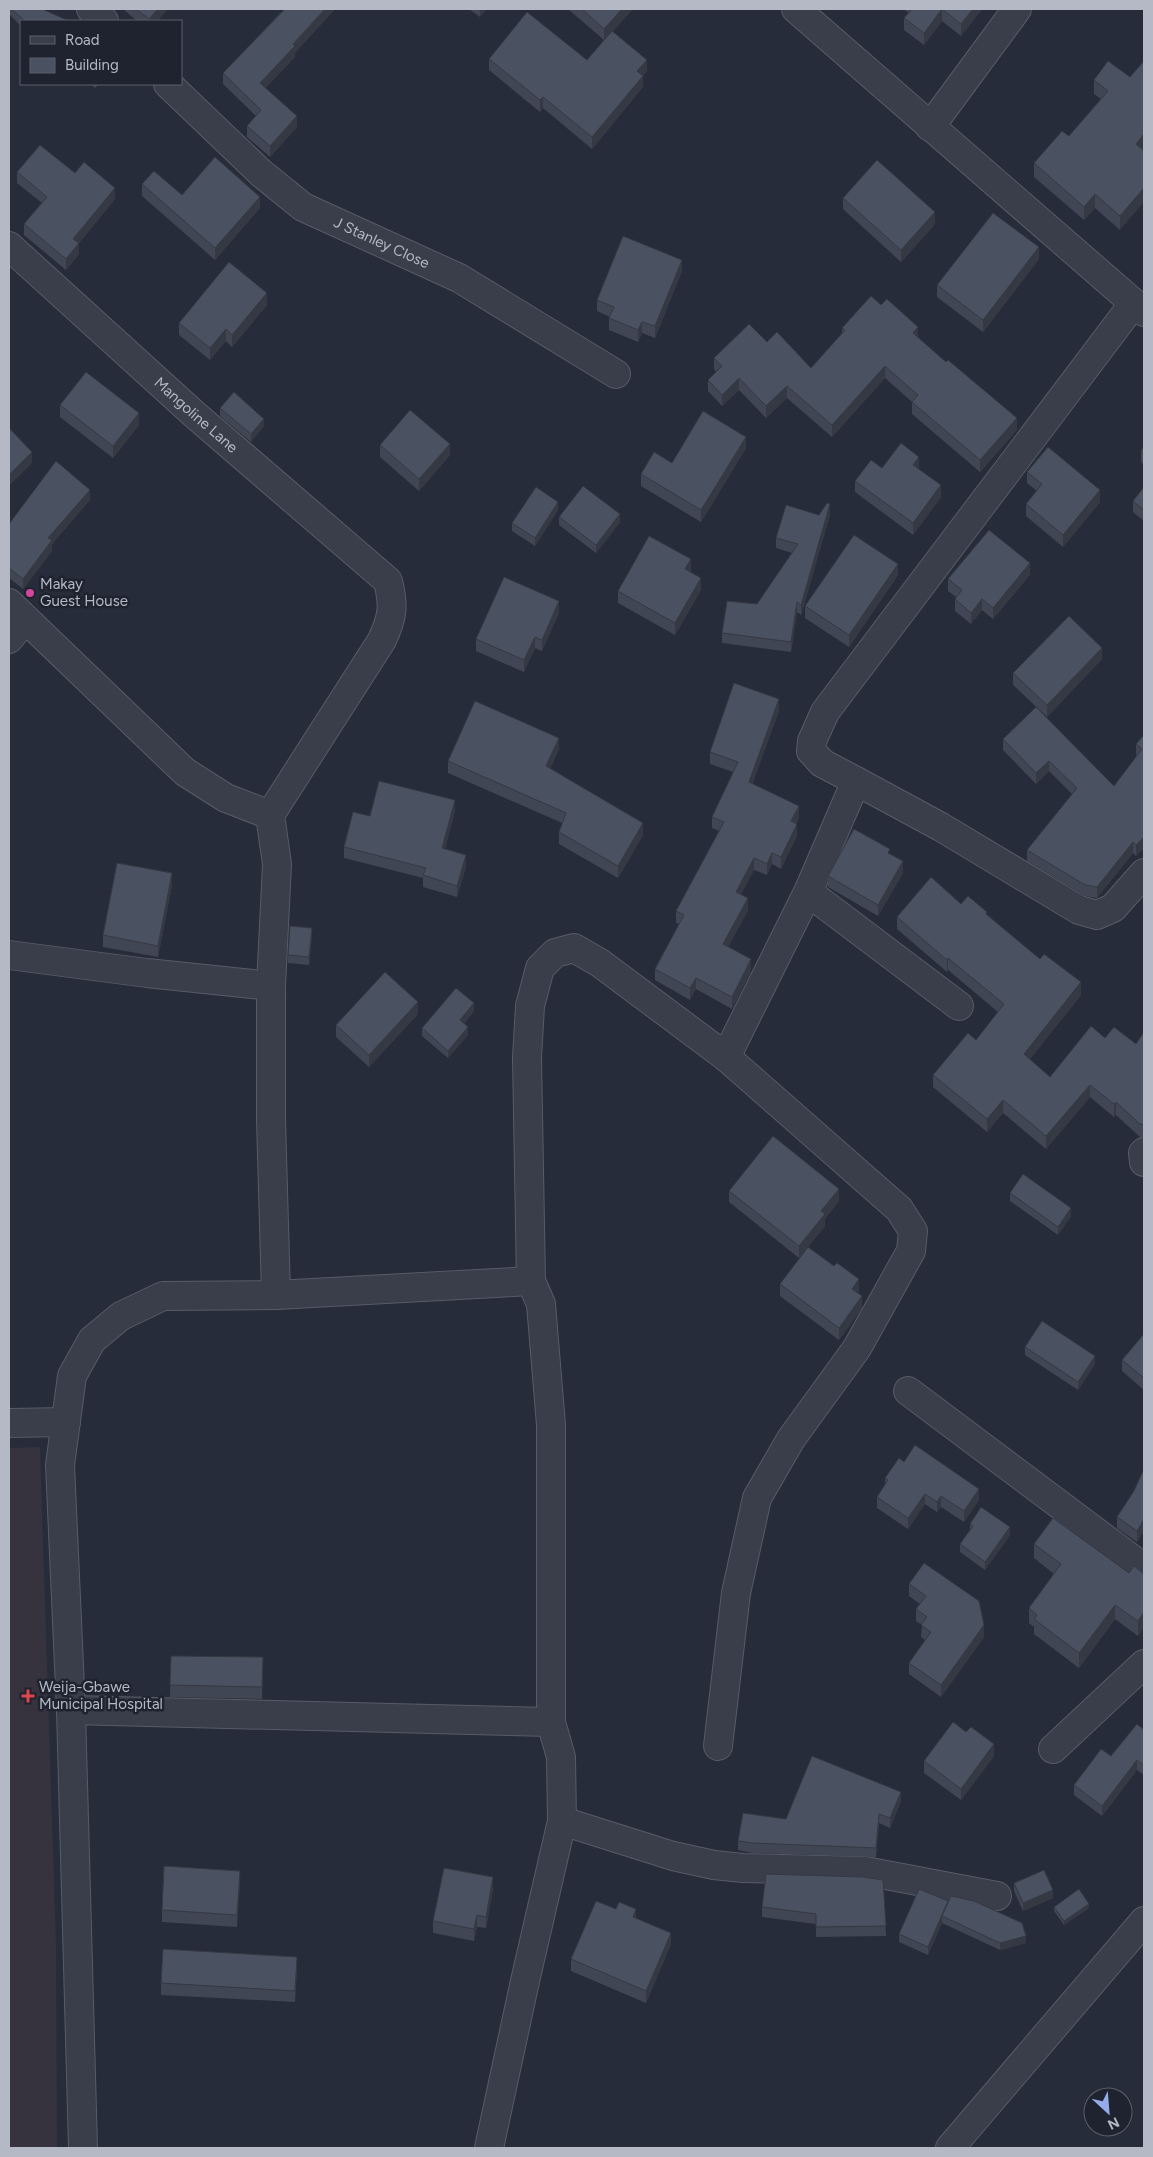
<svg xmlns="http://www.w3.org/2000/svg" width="1153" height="2157" font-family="Figtree,sans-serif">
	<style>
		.medical { fill: #36333f }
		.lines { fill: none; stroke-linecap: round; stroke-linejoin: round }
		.minor-casing { stroke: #575c68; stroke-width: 30 }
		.minor { stroke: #393e4a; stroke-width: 28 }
		.wall { fill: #404653 }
		.shaded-wall { fill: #343943 }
		.building { fill: #4a5160; stroke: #343943 }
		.hotel-dot { fill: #d1479c; stroke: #1e232f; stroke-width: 2 }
		.health-dot { fill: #e0444e; stroke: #1e232f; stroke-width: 2 }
		.labels { text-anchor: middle; stroke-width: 5; stroke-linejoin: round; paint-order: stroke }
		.street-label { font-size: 15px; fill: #b5b9c5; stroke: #1e232f }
		.poi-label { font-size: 15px; fill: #b5b9c5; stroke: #1e232f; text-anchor: start }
	</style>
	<rect width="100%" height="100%" fill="#262c39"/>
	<polygon class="medical" points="40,1447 56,1944 57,2148 9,2148 9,1448"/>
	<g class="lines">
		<g class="minor-casing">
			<g id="minor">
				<polyline points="91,9 104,21"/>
				<polyline points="796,9 1144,312"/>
				<path id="s1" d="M168,84L261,173L303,207L459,278L616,374"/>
				<polyline points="930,127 1017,9"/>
				<path id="s2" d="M9,246L194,414L388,581C394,606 393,616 382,640L270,815L277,864L271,986V1119L276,1295"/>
				<polyline points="9,603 185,772 226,798 270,815"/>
				<polyline points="9,639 25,619"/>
				<polyline points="856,781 941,827 1079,910 1097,915 1113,908 1144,873"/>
				<polyline points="808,892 959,1006"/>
				<polyline points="9,955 147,973 271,986"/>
				<polyline points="726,1057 808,892 856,781 822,763 811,751 812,741 825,712 1134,303"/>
				<polyline points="1144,1152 1143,1153 1144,1162"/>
				<polyline points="908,1391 1144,1568"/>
				<polyline points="9,1423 66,1422"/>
				<polyline points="71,1710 551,1722"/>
				<polyline points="1053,1749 1144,1664"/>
				<polyline points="562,1821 673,1856 714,1865 743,1868 865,1871 997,1896"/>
				<polyline points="83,2148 71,1710 60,1465 72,1376 92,1340 121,1316 163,1296 276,1295 531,1281"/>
				<polyline points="489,2148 525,1981 562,1821 561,1757 551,1722 551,1425 541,1304 531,1281 527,1058 530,1006 540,968 555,953 574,948 600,963 726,1057 899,1209 913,1231 911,1251 857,1348 791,1439 757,1498 736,1593 718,1746"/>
				<polyline points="950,2148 1144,1921"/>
			</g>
		</g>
		<use href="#minor" class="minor"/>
	</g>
	<g class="wall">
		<polygon points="9,9 42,9 69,21 21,21 21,26 9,14"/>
		<polygon points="123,9 168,9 157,21 137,21"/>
		<polygon points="284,9 335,9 295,53 295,57 265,88 297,127 270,157 247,137 247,126 256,116 223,84 223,73"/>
		<polygon points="469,9 486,9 480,17"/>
		<polygon points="568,9 633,9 613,31 647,71 643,76 643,87 592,149 543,108 540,112 489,70 489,59 587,60 604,40"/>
		<polygon points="903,9 982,9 961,36 942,21 924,45 904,30 904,18 909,13"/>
		<polygon points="1108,61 1143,150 1120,230 1095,208 1084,220 1034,177 1034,163 1069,136 1101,99 1094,94 1094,80"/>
		<polygon points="91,84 99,84 95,88"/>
		<polygon points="17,172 75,173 115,199 79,243 79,254 66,270 24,235 24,224 42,203 17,183"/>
		<polygon points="142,184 182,195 260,208 215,260 142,196"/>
		<polygon points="843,198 935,224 901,262 843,209"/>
		<polygon points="1039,259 983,332 937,297 937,285"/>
		<polygon points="682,271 655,338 642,333 638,342 609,330 609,318 610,317 597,311 597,300"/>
		<polygon points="267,305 232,347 226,341 210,360 179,335 179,323"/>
		<polygon points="842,328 918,337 1017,430 980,472 912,414 912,402 885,378 832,437 787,398 766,418 739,390 722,406 708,391 708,380 716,372 714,369 714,358 767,342 811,368 842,334"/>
		<polygon points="60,405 139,425 113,458 60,417"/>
		<polygon points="220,408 264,426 251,442 220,416"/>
		<polygon points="380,445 450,455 419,491 380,457"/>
		<polygon points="1144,447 1144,465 1141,462 1141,451"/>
		<polygon points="746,448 701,522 641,486 641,474 672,463"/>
		<polygon points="882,468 919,468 919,469 941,497 913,535 855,492 855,481"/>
		<polygon points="1027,472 1100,502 1063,547 1026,516 1026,504 1037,491 1027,483"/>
		<polygon points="1144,487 1144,521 1133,512 1133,501"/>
		<polygon points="90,500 52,544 52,551 23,589 9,578 9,524"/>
		<polygon points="558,510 535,546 512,531 512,523"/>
		<polygon points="819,515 830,515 801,615 797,612 791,652 722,643 722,633 757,604 792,553 776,548 776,538"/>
		<polygon points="559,517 620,522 596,553 559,525"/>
		<polygon points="691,571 690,572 701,590 675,635 618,603 618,591"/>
		<polygon points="898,575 849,647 805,618 805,606"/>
		<polygon points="1030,575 993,619 982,610 971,624 955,611 955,599 956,597 948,591 948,579"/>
		<polygon points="559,613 542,651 535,648 524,672 476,651 476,639"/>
		<polygon points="1102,659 1047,717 1013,685 1013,673"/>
		<polygon points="779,711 752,784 799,818 796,824 797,836 781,869 772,864 767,875 754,870 741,894 748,910 728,947 751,971 732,1009 696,989 690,1000 655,980 655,969 679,924 676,923 676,911 719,831 712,828 712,817 733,772 710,764 710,752"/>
		<polygon points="1144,735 1144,848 1136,856 1133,853 1097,898 1085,896 1027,861 1027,850 1072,794 1049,771 1036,784 1003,750 1003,739 1114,786 1137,756 1136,755 1136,744"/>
		<polygon points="559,749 550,769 643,835 618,878 559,844 559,832 562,823 448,773 448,761"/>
		<polygon points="455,811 445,849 466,867 457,897 423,887 423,878 344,858 344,847 370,816"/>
		<polygon points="890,855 903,873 878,916 828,887 828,876"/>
		<polygon points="172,885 158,957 103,947 103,935"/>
		<polygon points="961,904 987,915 1081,995 1030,1059 1050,1077 1105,1038 1136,1044 1144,1032 1144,1137 1140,1137 1116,1115 1114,1117 1090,1097 1046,1149 1003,1113 987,1132 933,1087 933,1075 976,1040 998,1012 948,970 947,972 897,929 897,917"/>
		<polygon points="312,936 309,965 288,963 288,955"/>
		<polygon points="474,1011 464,1024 468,1035 448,1058 422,1036 422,1028"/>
		<polygon points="418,1014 369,1067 336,1037 336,1025"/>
		<polygon points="729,1191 839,1201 825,1219 825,1226 808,1247 859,1291 858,1293 862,1308 839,1340 780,1296 780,1284 808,1247 799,1258 729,1202"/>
		<polygon points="1010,1193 1071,1216 1058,1235 1010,1201"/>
		<polygon points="1144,1334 1144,1390 1122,1371 1122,1360"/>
		<polygon points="1025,1347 1095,1364 1078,1390 1025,1355"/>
		<polygon points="904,1462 979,1500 964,1522 941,1507 937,1512 925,1504 908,1529 877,1508 877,1497 885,1485 885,1478"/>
		<polygon points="1144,1469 1144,1531 1137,1542 1117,1528 1117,1517 1134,1491"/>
		<polygon points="970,1524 1010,1535 985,1570 960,1552 960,1544 970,1530"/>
		<polygon points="1034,1544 1129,1573 1144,1574 1144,1627 1138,1636 1115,1619 1079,1668 1034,1634 1034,1627 1029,1623 1029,1608 1054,1574 1034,1558"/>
		<polygon points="909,1584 984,1637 941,1697 909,1674 909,1663 925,1640 921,1637 922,1625 916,1621 916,1609 920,1604 909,1596"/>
		<polygon points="171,1656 263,1657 262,1699 170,1697"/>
		<polygon points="1144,1730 1144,1775 1137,1770 1102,1816 1074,1795 1074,1785"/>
		<polygon points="994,1756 961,1800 924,1773 924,1761"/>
		<polygon points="901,1801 890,1828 879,1823 876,1857 753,1853 738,1850 738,1841 786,1819"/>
		<polygon points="883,1880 886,1936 816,1937 816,1924 762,1917 762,1907"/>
		<polygon points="240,1882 237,1927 162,1922 162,1910"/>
		<polygon points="1014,1883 1053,1898 1023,1911 1014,1891"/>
		<polygon points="493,1889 486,1928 477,1927 474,1941 433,1933 433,1921"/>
		<polygon points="919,1889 1026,1943 1000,1950 942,1923 928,1955 899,1942 899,1934"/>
		<polygon points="1054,1907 1089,1908 1064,1925 1054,1911"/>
		<polygon points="636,1918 671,1944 646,2003 571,1971 571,1959"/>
		<polygon points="297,1968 295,2002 161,1995 161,1983"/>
	</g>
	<g class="shaded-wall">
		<polygon points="158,9 168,9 157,21 149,21 149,19"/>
		<polygon points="325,9 335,9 295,53 295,57 260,94 260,83"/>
		<polygon points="480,9 486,9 480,17"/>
		<polygon points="622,9 633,9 604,41 604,29"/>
		<polygon points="942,9 942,21 924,45 924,33"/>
		<polygon points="973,9 982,9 961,36 961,24"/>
		<polygon points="647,60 647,71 637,82 637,71"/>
		<polygon points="643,76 643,87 592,149 592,137"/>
		<polygon points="543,97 543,108 540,112 540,100"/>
		<polygon points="297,116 297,127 270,157 270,146"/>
		<polygon points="1144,134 1144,148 1136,158 1136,144"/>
		<polygon points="115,188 115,199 73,250 73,239"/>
		<polygon points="1144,188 1144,202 1120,230 1120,216"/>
		<polygon points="1095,194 1095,208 1084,220 1084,207"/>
		<polygon points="260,197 260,208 215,260 215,248"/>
		<polygon points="935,212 935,224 901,262 901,250"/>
		<polygon points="79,243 79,254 66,270 66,259"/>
		<polygon points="1039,247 1039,259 983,332 983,320"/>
		<polygon points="682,260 682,271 655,338 655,326"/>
		<polygon points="267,293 267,305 232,347 232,335"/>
		<polygon points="642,322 642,333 638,342 638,330"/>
		<polygon points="918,327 918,338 913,333"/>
		<polygon points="226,329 226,341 210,360 210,348"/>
		<polygon points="885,366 885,378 832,437 832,425"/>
		<polygon points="739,378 739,390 722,406 722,395"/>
		<polygon points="787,386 787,398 766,418 766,406"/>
		<polygon points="139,413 139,425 113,458 113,446"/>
		<polygon points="1017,418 1017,430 980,472 980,460"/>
		<polygon points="264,419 264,426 251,442 251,434"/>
		<polygon points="746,437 746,448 701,522 701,510"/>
		<polygon points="450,444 450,455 419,491 419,479"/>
		<polygon points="32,452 32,463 9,486 9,475"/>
		<polygon points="919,457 919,468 913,477 913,465"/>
		<polygon points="941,485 941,497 913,535 913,523"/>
		<polygon points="90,490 90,500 52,544 52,551 23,589 23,579 48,538"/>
		<polygon points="1100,490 1100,502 1063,547 1063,535"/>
		<polygon points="558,502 558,510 535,546 535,538"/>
		<polygon points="830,504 830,515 801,615 801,605"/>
		<polygon points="620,514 620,522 596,553 596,545"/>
		<polygon points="691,559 691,571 685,581 685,569"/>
		<polygon points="1030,563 1030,575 993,619 993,608"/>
		<polygon points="898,564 898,575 849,647 849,635"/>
		<polygon points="701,578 701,590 675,635 675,623"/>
		<polygon points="982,599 982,610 971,624 971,613"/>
		<polygon points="559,601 559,613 542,651 542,640"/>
		<polygon points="797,602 797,612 791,652 791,642"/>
		<polygon points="535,637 535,648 524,672 524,660"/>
		<polygon points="1102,648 1102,659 1047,717 1047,705"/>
		<polygon points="779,699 779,711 749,794 749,782"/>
		<polygon points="559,738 559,749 546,778 546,766"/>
		<polygon points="1049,761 1049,771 1036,784 1036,773"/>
		<polygon points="455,800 455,811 442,859 442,848"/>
		<polygon points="799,806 799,818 791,833 791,821"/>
		<polygon points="643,823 643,835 618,878 618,866"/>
		<polygon points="797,824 797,836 781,869 781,857"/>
		<polygon points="1144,837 1144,848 1136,856 1136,845"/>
		<polygon points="1133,842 1133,853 1097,898 1097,887"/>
		<polygon points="772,853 772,864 767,875 767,864"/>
		<polygon points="466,855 466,867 457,897 457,886"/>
		<polygon points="754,858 754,870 736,904 736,892"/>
		<polygon points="903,861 903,873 878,916 878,905"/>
		<polygon points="172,873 172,885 158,957 158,946"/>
		<polygon points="748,898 748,910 723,956 723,944"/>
		<polygon points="312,928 312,936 309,965 309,957"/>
		<polygon points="948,958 948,970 947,972 947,960"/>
		<polygon points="751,959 751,971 732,1009 732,997"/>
		<polygon points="696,978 696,989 690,1000 690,988"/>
		<polygon points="1081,982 1081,995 1024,1067 1024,1054"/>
		<polygon points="418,1002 418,1014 369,1067 369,1055"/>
		<polygon points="474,1003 474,1011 460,1028 460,1020"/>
		<polygon points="468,1027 468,1035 448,1058 448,1051"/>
		<polygon points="1090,1085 1090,1097 1046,1149 1046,1136"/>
		<polygon points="1003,1100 1003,1113 987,1132 987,1119"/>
		<polygon points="1116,1102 1116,1115 1114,1117 1114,1104"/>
		<polygon points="839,1189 839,1201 825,1219 825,1226 799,1258 799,1246 821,1211"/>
		<polygon points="1071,1208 1071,1216 1058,1235 1058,1227"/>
		<polygon points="859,1279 859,1291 852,1300 852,1289"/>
		<polygon points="862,1296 862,1308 839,1340 839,1328"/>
		<polygon points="1095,1356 1095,1364 1078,1390 1078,1382"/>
		<polygon points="979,1489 979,1500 964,1522 964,1511"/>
		<polygon points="925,1494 925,1504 908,1529 908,1518"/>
		<polygon points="941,1496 941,1507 937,1512 937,1502"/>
		<polygon points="1144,1519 1144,1531 1137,1542 1137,1531"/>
		<polygon points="1010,1527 1010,1535 985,1570 985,1562"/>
		<polygon points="1115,1605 1115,1619 1079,1668 1079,1653"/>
		<polygon points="1144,1612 1144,1627 1138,1636 1138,1621"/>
		<polygon points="984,1625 984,1637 941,1697 941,1685"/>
		<polygon points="994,1744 994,1756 961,1800 961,1789"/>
		<polygon points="1137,1760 1137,1770 1102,1816 1102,1806"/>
		<polygon points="901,1792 901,1801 890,1828 890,1818"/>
		<polygon points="879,1814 879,1823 876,1857 876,1848"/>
		<polygon points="240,1871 240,1882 237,1927 237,1915"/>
		<polygon points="493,1877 493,1889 486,1928 486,1917"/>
		<polygon points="1053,1890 1053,1898 1023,1911 1023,1903"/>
		<polygon points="948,1901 942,1916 942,1923 928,1955 928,1947"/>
		<polygon points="1089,1904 1089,1908 1064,1925 1064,1921"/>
		<polygon points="636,1909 636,1921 633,1917"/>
		<polygon points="477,1915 477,1927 474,1941 474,1929"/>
		<polygon points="671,1933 671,1944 646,2003 646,1991"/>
		<polygon points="1026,1936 1026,1943 1000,1950 1000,1943"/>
		<polygon points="297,1957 297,1968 295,2002 295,1991"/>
	</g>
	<g class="building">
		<polygon points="11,9 42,9 69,21 25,21"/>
		<polygon points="136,9 158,9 149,19"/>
		<polygon points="285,9 325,9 293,44 295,46 260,83 297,116 270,146 247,126 261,110 223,73"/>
		<polygon points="582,9 622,9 604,29"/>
		<polygon points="912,9 973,9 961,24 942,9 924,33 904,18"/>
		<polygon points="527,12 587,60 612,31 647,60 637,71 643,76 592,137 543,97 540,100 489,59"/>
		<polygon points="1108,61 1130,77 1144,61 1144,134 1136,144 1144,151 1144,188 1120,216 1095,194 1084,207 1034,163 1062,131 1069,136 1108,91 1094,80"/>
		<polygon points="40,145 75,173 84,162 115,188 73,239 79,243 66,259 24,224 47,197 17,172"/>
		<polygon points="215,157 260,197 215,248 142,184 154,171 182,195"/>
		<polygon points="877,160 935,212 901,250 843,198"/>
		<polygon points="993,213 1039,247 983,320 937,285"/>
		<polygon points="623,236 682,260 655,326 642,322 638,330 609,318 614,307 597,300"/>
		<polygon points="229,262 267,293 232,335 226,329 210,348 179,323"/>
		<polygon points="871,296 881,305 887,299 918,327 913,333 946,362 948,360 1017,418 980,460 912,402 918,395 885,366 832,425 787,386 766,406 739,378 722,395 708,380 722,366 714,358 749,324 767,342 777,332 811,368 845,330 842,328"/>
		<polygon points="86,372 139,413 113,446 60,405"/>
		<polygon points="234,392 264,419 251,434 220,408"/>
		<polygon points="410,410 450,444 419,479 380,445"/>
		<polygon points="703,411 746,437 701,510 641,474 654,452 672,463"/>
		<polygon points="9,428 32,452 9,475"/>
		<polygon points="901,443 919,457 913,465 941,485 913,523 855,481 871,460 882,468"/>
		<polygon points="1048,447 1100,490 1063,535 1026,504 1042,484 1027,472"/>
		<polygon points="1144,447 1144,454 1141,451"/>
		<polygon points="56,461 90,490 48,538 52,540 23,579 9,568 9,524"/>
		<polygon points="583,486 620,514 596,545 559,517"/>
		<polygon points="536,487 558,502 535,538 512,523"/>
		<polygon points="1144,487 1144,510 1133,501"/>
		<polygon points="827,503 830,504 801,605 797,602 791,642 722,633 727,601 757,604 798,544 776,538 786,505 819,515"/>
		<polygon points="989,530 1030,563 993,608 982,599 971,613 955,599 962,590 948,579"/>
		<polygon points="854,535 898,564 849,635 805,606"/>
		<polygon points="649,536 691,559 685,569 701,578 675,623 618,591"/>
		<polygon points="504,577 559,601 542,640 535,637 524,660 476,639"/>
		<polygon points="1069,616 1102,648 1047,705 1013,673"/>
		<polygon points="734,683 779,699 749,782 799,806 791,821 797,824 781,857 772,853 767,864 754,858 736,892 748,898 723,944 751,959 732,997 696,978 690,988 655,969 684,915 676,911 724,822 712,817 738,762 710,752"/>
		<polygon points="475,701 559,738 546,766 643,823 618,866 559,832 566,813 448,761"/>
		<polygon points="1036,707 1114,786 1142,749 1136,744 1144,735 1144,837 1136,845 1133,842 1097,887 1085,885 1027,850 1077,788 1049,761 1036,773 1003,739"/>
		<polygon points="379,781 455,800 442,848 466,855 457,886 423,875 426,868 344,847 353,812 370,816"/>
		<polygon points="854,829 890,849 888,853 903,861 878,905 828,876"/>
		<polygon points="117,863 172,873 158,946 103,935"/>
		<polygon points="931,877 961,904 968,896 987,912 986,914 1040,959 1044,954 1081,982 1024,1054 1050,1077 1091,1026 1105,1038 1114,1027 1136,1044 1144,1032 1144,1125 1140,1124 1116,1102 1114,1104 1090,1085 1046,1136 1003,1100 987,1119 933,1075 968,1033 976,1040 1004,1004 948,958 947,960 897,917"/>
		<polygon points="290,926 312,928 309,957 288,955"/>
		<polygon points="385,972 418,1002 369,1055 336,1025"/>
		<polygon points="456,988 474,1003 460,1020 468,1027 448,1051 422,1028"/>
		<polygon points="773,1136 839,1189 821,1211 825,1214 799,1246 729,1191"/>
		<polygon points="1023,1174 1071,1208 1058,1227 1010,1193"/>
		<polygon points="808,1247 834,1266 837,1263 859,1279 852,1289 862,1296 839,1328 780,1284"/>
		<polygon points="1042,1321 1095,1356 1078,1382 1025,1347"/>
		<polygon points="1144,1334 1144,1378 1122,1360"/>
		<polygon points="915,1445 979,1489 964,1511 941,1496 937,1502 925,1494 908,1518 877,1497 888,1480 885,1478 899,1458 904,1462"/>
		<polygon points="1144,1469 1144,1519 1137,1531 1117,1517 1134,1491"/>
		<polygon points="981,1507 1010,1527 985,1562 960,1544 973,1526 970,1524"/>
		<polygon points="1053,1518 1129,1573 1134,1566 1144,1574 1144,1612 1138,1621 1115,1605 1079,1653 1034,1619 1037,1615 1029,1608 1061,1564 1034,1544"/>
		<polygon points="924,1563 979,1601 984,1625 941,1685 909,1663 931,1632 921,1625 927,1617 916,1609 926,1596 909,1584"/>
		<polygon points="171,1656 263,1657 262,1687 170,1685"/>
		<polygon points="953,1722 966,1732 971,1727 994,1744 961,1789 924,1761"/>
		<polygon points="1137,1724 1144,1730 1144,1765 1137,1760 1102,1806 1074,1785 1101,1749 1111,1756"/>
		<polygon points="812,1756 901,1792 890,1818 879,1814 876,1848 753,1843 738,1841 743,1813 786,1819"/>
		<polygon points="164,1866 240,1871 237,1915 162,1910"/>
		<polygon points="444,1868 493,1877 486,1917 477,1915 474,1929 433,1921"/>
		<polygon points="1044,1870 1053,1890 1023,1903 1014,1883"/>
		<polygon points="766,1874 863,1877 883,1880 886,1926 816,1927 816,1914 762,1907"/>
		<polygon points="919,1889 948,1901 928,1947 899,1934"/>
		<polygon points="1079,1889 1089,1904 1064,1921 1054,1907"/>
		<polygon points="951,1896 974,1901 1022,1923 1026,1936 1000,1943 942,1916"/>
		<polygon points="596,1901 616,1909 619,1902 636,1909 633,1917 671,1933 646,1991 571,1959"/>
		<polygon points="163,1949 297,1957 295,1991 161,1983"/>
	</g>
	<circle class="hotel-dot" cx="30" cy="593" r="5"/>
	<path class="health-dot" d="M25.5 1688.5h5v5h5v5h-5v5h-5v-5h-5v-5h5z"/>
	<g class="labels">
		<g class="street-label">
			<text dy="5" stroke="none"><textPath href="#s1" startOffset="269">J Stanley Close</textPath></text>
			<text dy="5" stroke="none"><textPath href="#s2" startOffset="252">Mangoline Lane</textPath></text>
		</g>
		<g class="poi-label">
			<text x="40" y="589">Makay<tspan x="40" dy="17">Guest House</tspan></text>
			<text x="39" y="1692">Weija-Gbawe<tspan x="39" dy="17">Municipal Hospital</tspan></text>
		</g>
	</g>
	<rect width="1153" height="2157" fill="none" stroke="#b5b9c5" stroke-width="20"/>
	<rect x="20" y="20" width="162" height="65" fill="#1e232f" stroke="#5a5f6b"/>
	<rect x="30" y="36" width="25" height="8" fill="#393e4a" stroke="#5a5f6b"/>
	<text x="65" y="45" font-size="15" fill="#b5b9c5">Road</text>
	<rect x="30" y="58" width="25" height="15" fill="#4a5160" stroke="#5a5f6b"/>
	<text x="65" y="70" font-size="15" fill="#b5b9c5">Building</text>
	<g transform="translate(1108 2112) rotate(154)"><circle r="24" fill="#1e232f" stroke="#5a5f6b"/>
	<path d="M0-4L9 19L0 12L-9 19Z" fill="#95acea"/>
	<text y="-8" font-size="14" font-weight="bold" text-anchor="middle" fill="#b5b9c5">N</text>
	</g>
</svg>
